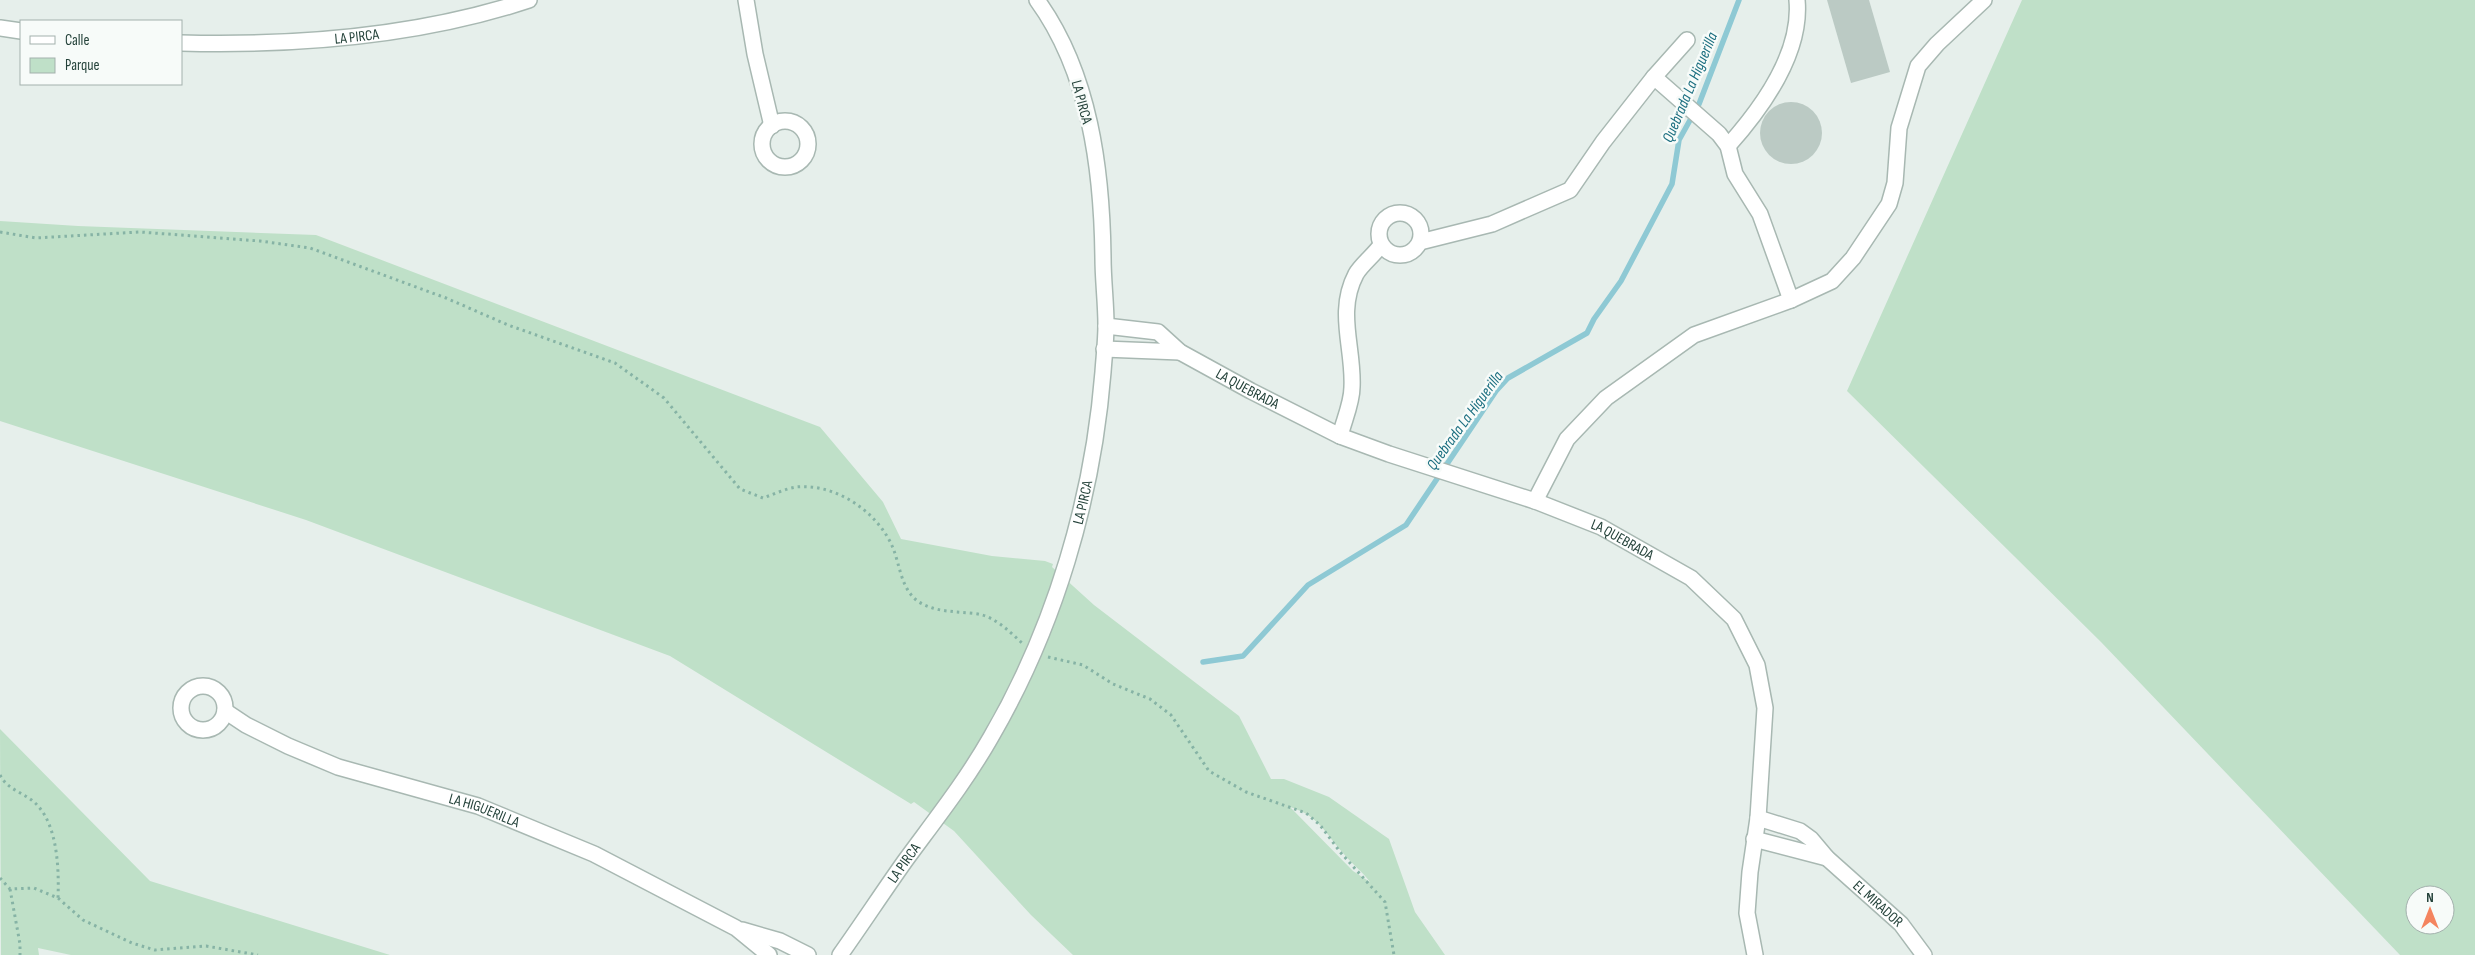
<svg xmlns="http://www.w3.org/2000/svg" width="2475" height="955" font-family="'Sofia Sans Condensed',sans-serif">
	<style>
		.green { fill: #bfe0c8; fill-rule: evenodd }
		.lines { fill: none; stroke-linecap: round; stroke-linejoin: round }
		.stream { stroke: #8ec9d4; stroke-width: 5.5 }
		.building { fill: #bbcac4 }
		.minor-casing { stroke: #a8b8b2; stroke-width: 18 }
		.path { stroke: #86b3a5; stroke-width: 3; stroke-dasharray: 2.5 4; stroke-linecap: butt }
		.minor { stroke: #fff; stroke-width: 15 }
		.labels { text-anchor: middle; stroke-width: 5; stroke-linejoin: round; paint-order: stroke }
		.street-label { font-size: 15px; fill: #24423a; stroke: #f7fbf9 }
		.water-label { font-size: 16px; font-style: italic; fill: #1c6f80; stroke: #f7fbf9 }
	</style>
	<rect width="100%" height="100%" fill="#e6efeb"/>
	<g class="green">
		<path d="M2022,0H2475V955H2400L2101,642L1847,391ZM2415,895H2445V925H2415Z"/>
		<path d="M0,221L78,226L316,235L820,427L883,502L901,539L992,556L1045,561L1053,564L1052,567L1094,605L1239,716L1271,779H1284L1329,797L1389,839L1415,912L1445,955H1073L1031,915L954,831L914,802L911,804L670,656L306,520L0,421ZM1290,807C1319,816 1324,832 1343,853C1351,863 1362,871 1370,882L1353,871Z"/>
		<polygon points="0,729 150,881 390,955 71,955 38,948 39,955 1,955"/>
	</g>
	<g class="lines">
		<polyline class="stream" points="1203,662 1243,656 1308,585 1406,525 1496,391 1508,378 1587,333 1594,319 1621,281 1672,184 1679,140 1699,104 1739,0"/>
	</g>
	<g class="building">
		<polygon points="1827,0 1869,0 1890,72 1851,83"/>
		<circle cx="1791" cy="133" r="31"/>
	</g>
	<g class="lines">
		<g class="minor-casing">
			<g id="minor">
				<polyline points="746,0 755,54 772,126"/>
				<polyline points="0,28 21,31"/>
				<path id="s1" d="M181,43C298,46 417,37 529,0"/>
				<polyline points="1654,77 1719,134 1728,146 1735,174 1760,214 1791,300"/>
				<circle cx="785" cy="144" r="23"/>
				<path d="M1728,146C1762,108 1802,53 1797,0"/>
				<circle cx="1400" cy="234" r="21"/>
				<polyline points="1420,242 1492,224 1570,190 1603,142 1654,77 1687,40"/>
				<path id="s2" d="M1106,326L1158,332L1180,352L1251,391L1340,436L1389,454L1535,501L1601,527L1691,578L1734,619L1757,665L1765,708L1758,818L1750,872L1747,913L1755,955"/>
				<polyline points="1104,349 1180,352"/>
				<path d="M1340,436C1344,420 1352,403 1352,387C1354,348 1336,312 1356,274C1361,265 1374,255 1381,245"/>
				<polyline points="1535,501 1567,439 1606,398 1694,335 1791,300 1832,281 1853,258 1889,204 1895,183 1899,128 1918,66 1937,44 1984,0"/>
				<circle cx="203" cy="708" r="22"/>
				<path id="s3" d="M225,711L246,725L288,746L338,767L478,806L594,854L736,928L769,955"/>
				<path id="s4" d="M1758,818L1800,831L1811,839L1827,858L1901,924L1924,955"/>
				<polyline points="1754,839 1827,858"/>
				<polyline points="742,930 780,941 808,955"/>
				<path id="s5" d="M840,955C862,924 883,892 905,861C935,820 966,781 991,737C1055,627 1093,498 1103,372C1104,357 1106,341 1106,325C1106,303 1103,280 1103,258C1102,170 1090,73 1037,0"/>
			</g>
		</g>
		<g class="path">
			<path d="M0,232L36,238L140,232L260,241L310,248L446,298L508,325L615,363L664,398L740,489L763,498C774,494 785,489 796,487C836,483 878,512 893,548C900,565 901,590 919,602C937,613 957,611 978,614C995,617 1009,631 1022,643"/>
			<polyline points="1048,657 1083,665 1113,684 1150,699 1171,715 1209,771 1246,792 1306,813 1320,825 1341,853 1385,902 1394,955"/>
			<path d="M0,775C8,791 27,793 38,806C58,828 59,871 58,898"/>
			<polyline points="0,878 10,889 34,888 58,898 83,920 132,943 155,950 206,946 258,955"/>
			<polyline points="10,889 20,944 20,955"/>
		</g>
		<use href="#minor" class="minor"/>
	</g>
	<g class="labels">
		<g class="street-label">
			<text dy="5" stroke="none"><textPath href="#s1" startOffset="176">LA PIRCA</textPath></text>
			<text transform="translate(1082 102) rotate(75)" y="5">LA PIRCA</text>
			<text dy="5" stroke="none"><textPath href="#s2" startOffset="159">LA QUEBRADA</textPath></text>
			<text dy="5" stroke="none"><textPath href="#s5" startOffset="518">LA PIRCA</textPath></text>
			<text dy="5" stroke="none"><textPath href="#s2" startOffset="564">LA QUEBRADA</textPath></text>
			<text dy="5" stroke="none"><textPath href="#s3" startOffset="279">LA HIGUERILLA</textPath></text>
			<text dy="5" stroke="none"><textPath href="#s5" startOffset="112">LA PIRCA</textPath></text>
			<text dy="5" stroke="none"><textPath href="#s4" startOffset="151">EL MIRADOR</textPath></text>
		</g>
		<g class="water-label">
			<text transform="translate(1689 87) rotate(-67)" y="6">Quebrada La Higuerilla</text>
			<text transform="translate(1464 420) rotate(-54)" y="6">Quebrada La Higuerilla</text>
		</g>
	</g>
	<rect x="20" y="20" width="162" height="65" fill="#f7fbf9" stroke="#a3b1ad"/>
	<rect x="30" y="36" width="25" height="8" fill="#ffffff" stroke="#a3b1ad"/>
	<text x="65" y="45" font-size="15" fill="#24423a">Calle</text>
	<rect x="30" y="58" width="25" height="15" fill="#bfe0c8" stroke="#a3b1ad"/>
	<text x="65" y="70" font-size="15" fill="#24423a">Parque</text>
	<g transform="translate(2430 910)"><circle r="24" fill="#f7fbf9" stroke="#a3b1ad"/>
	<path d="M0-4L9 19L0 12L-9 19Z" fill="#f4845f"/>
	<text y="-8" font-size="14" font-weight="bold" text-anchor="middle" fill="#24423a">N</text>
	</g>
</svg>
